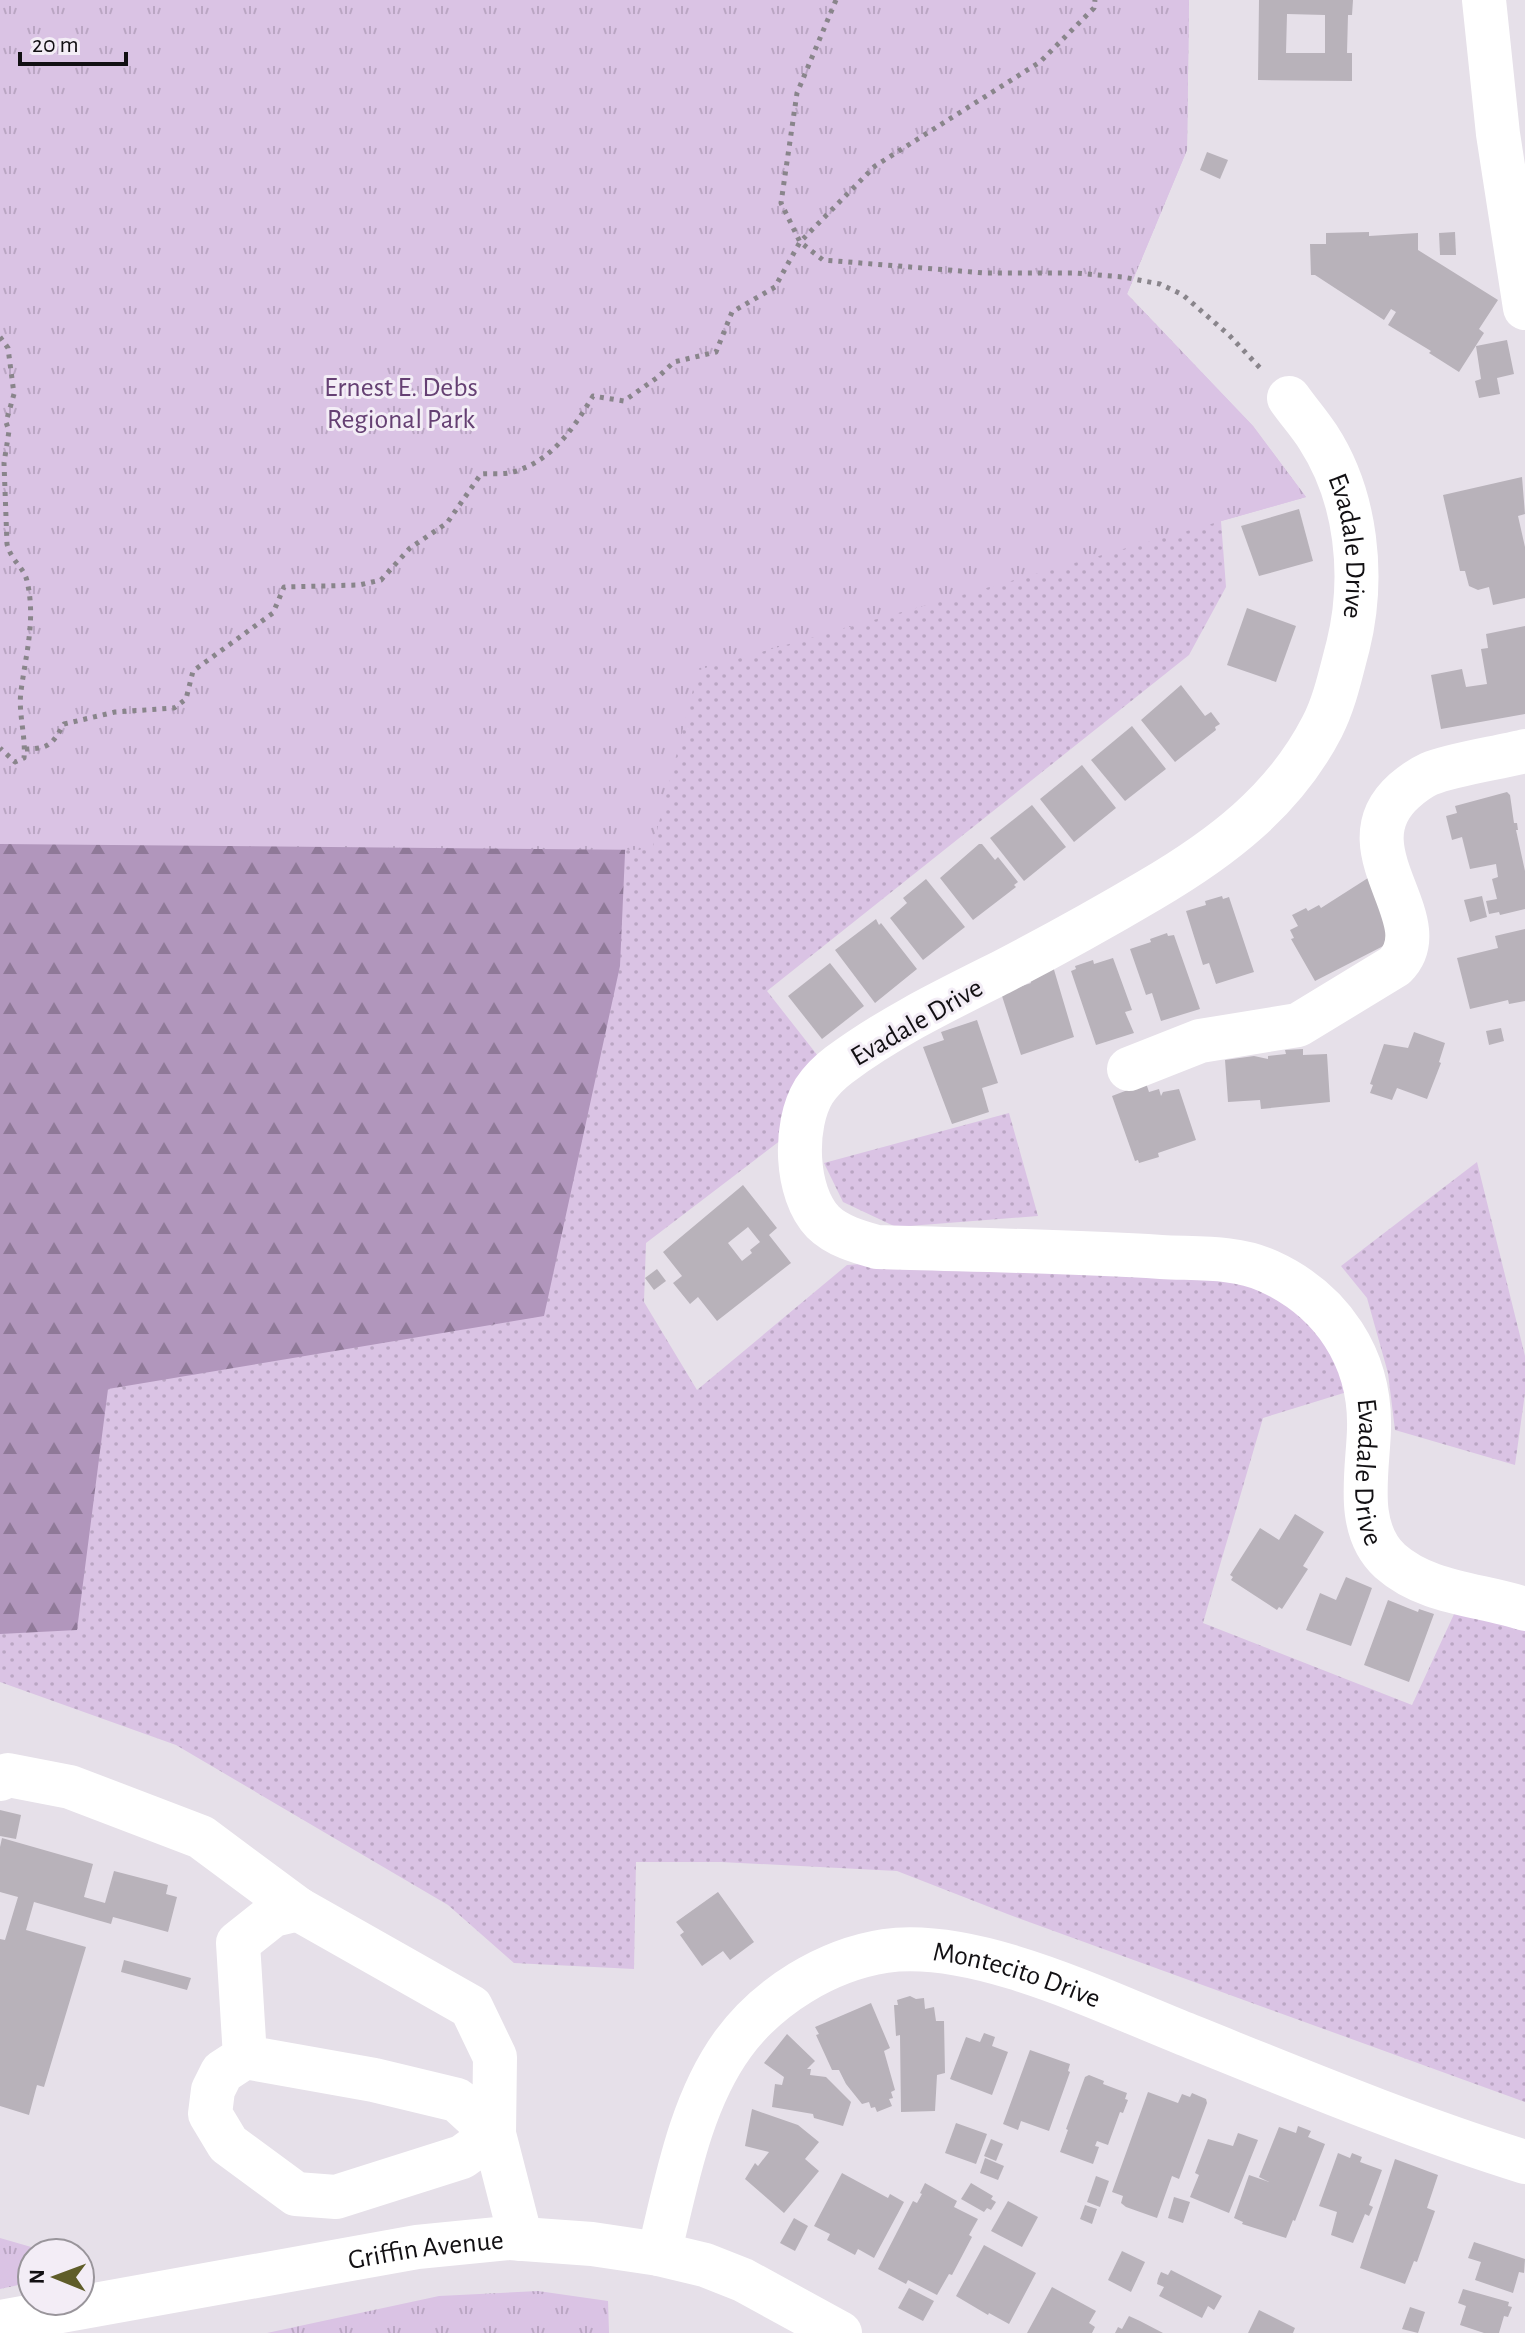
<svg xmlns="http://www.w3.org/2000/svg" width="1525" height="2333" font-family="'Alegreya Sans',sans-serif">
	<style>
		.grass { fill: url(#grass-dots) }
		.forest { fill: url(#forest-firs) }
		.park { fill: url(#park-tufts) }
		.building { fill: #b8b2ba; fill-rule: evenodd }
		.lines { fill: none; stroke-linecap: round; stroke-linejoin: round }
		.path { stroke: #89858b; stroke-width: 5; stroke-dasharray: 4 6; stroke-linecap: butt }
		.minor { stroke: #fff; stroke-width: 44 }
		.labels { text-anchor: middle; stroke-width: 6; stroke-linejoin: round; paint-order: stroke }
		.park-label { font-size: 28px; fill: #654073; stroke: #f3edf6 }
		.street-label { font-size: 28px; fill: #121013; stroke: #f3edf6 }
	</style>
	<defs>
		<pattern id="grass-dots" width="8" height="8" patternUnits="userSpaceOnUse" patternTransform="scale(2)"><rect width="8" height="8" fill="#dac3e4"/><path d="M2 2h.1M6 6h.1" fill="none" stroke="#baa6c3" stroke-width="1.8" stroke-linecap="round"/></pattern>
		<pattern id="forest-firs" width="22" height="20" patternUnits="userSpaceOnUse" patternTransform="scale(2)"><rect width="22" height="20" fill="#b196bc"/><path d="M5 1l3.5 6h-7zM16 11l3.5 6h-7z" fill="#8f7998"/></pattern>
		<pattern id="park-tufts" width="24" height="20" patternUnits="userSpaceOnUse" patternTransform="scale(2)"><rect width="24" height="20" fill="#dac3e4"/><path d="M3 7l-1-3M5 7V3M7 7l1-3M15 17l-1-3M17 17v-4M19 17l1-3" fill="none" stroke="#baa6c3"/></pattern>
	</defs>
	<rect width="100%" height="100%" fill="#e6e0e9"/>
	<g class="grass">
		<polygon points="0,0 1189,0 1187,150 1127,294 1253,426 1306,497 1221,521 1226,587 1189,655 767,991 818,1056 781,1140 646,1243 644,1302 697,1390 847,1265 938,1259 1278,1285 1324,1322 1347,1392 1263,1418 1203,1623 1412,1705 1455,1612 1525,1624 1525,2102 1010,1915 897,1871 721,1862 636,1862 634,1969 514,1963 448,1905 176,1745 0,1682"/>
		<polygon points="1009,1113 1038,1216 896,1227 843,1202 824,1163"/>
		<polygon points="1477,1162 1525,1356 1525,1393 1515,1465 1395,1430 1388,1373 1367,1298 1341,1266"/>
	</g>
	<polygon class="forest" points="75,0 631,718 620,966 544,1316 108,1389 77,1630 0,1634 0,28"/>
	<g class="park">
		<polygon points="0,0 1189,0 1187,150 1127,294 1253,426 1306,497 698,670 652,850 0,844"/>
		<polygon points="0,2238 52,2253 32,2253 32,2282 0,2289"/>
		<polygon points="538,2291 608,2301 609,2333 267,2333 439,2296"/>
	</g>
	<g class="building">
		<path d="M1259,0H1353L1352,15H1348L1347,53H1352V81L1258,80ZM1287,14L1325,15V53H1286Z"/>
		<polygon points="1207,152 1228,160 1220,179 1200,170"/>
		<polygon points="1369,232 1369,236 1418,233 1418,250 1498,300 1479,329 1484,333 1459,372 1429,353 1431,351 1388,325 1396,312 1391,309 1384,320 1315,275 1311,275 1310,244 1326,244 1326,233"/>
		<polygon points="1455,232 1456,255 1440,255 1439,233"/>
		<polygon points="1507,340 1514,374 1497,378 1500,394 1479,398 1475,381 1481,379 1476,346"/>
		<polygon points="1522,477 1525,514 1518,516 1525,547 1525,598 1493,605 1489,587 1478,590 1469,586 1465,571 1460,571 1443,495"/>
		<polygon points="1299,509 1313,561 1259,576 1241,526"/>
		<polygon points="1247,608 1296,626 1276,682 1227,665"/>
		<polygon points="1525,626 1525,714 1441,729 1431,675 1462,669 1466,687 1487,684 1481,649 1488,648 1486,634"/>
		<polygon points="1181,685 1205,716 1211,712 1220,724 1215,727 1216,730 1175,762 1141,720"/>
		<polygon points="1132,726 1166,769 1125,801 1091,760"/>
		<polygon points="1082,765 1116,808 1074,842 1040,799"/>
		<polygon points="1507,792 1510,795 1514,823 1517,823 1518,830 1516,830 1525,871 1525,909 1500,915 1499,912 1489,914 1486,901 1497,899 1492,879 1498,877 1496,864 1470,869 1462,837 1452,840 1446,816 1457,813 1455,806"/>
		<polygon points="1032,805 1066,847 1024,881 990,838"/>
		<polygon points="979,844 982,844 995,860 998,857 1018,882 1014,885 1016,887 973,920 940,878"/>
		<polygon points="1368,878 1397,939 1315,981 1291,939 1294,938 1290,930 1298,926 1292,915 1306,908 1308,911 1319,905 1321,908"/>
		<polygon points="926,879 965,927 923,960 890,918 907,903 903,898"/>
		<polygon points="1222,896 1223,899 1229,897 1254,972 1216,984 1209,963 1203,965 1186,911 1206,905 1205,901"/>
		<polygon points="1482,896 1487,917 1470,922 1464,900"/>
		<polygon points="876,919 879,925 881,923 917,969 875,1003 835,950"/>
		<polygon points="1525,929 1525,1001 1509,1004 1508,1000 1470,1009 1457,958 1498,948 1495,936"/>
		<polygon points="1167,933 1168,936 1174,935 1200,1009 1161,1021 1152,993 1146,995 1130,949 1151,942 1150,939"/>
		<polygon points="1113,958 1132,1010 1125,1012 1134,1033 1096,1045 1071,971 1076,969 1075,966 1093,960 1094,964"/>
		<polygon points="830,963 864,1006 822,1039 788,996"/>
		<polygon points="1052,963 1074,1037 1021,1055 1001,993 1031,983 1027,971"/>
		<polygon points="977,1020 998,1083 982,1088 989,1112 952,1124 923,1047 944,1040 941,1032"/>
		<polygon points="1501,1028 1504,1041 1489,1045 1486,1031"/>
		<polygon points="1414,1032 1445,1043 1439,1062 1441,1063 1427,1099 1397,1088 1392,1100 1370,1093 1373,1085 1370,1084 1384,1044 1408,1048"/>
		<polygon points="1303,1049 1303,1055 1327,1054 1330,1102 1261,1109 1260,1100 1228,1102 1225,1060 1254,1056 1268,1059 1268,1056 1286,1054 1285,1050"/>
		<polygon points="1146,1083 1149,1092 1159,1089 1161,1096 1163,1092 1179,1089 1196,1140 1158,1153 1159,1157 1139,1163 1138,1160 1135,1161 1112,1096"/>
		<path d="M743,1185L777,1228L769,1235L791,1263L717,1321L698,1297L690,1304L673,1283L682,1276L663,1252ZM748,1227L760,1242L750,1250L752,1253L742,1261L728,1243Z"/>
		<polygon points="657,1269 666,1281 654,1290 645,1278"/>
		<polygon points="1295,1514 1324,1532 1303,1566 1308,1569 1282,1609 1279,1607 1277,1610 1231,1580 1233,1577 1230,1575 1260,1528 1279,1540"/>
		<polygon points="1346,1577 1372,1588 1351,1646 1306,1630 1320,1593 1336,1600"/>
		<polygon points="1388,1600 1418,1612 1419,1609 1434,1614 1409,1682 1364,1665"/>
		<polygon points="0,1810 21,1815 16,1839 0,1836"/>
		<polygon points="2,1838 93,1864 84,1897 105,1903 114,1871 168,1885 166,1894 177,1897 168,1932 113,1917 111,1924 34,1902 26,1930 86,1947 44,2087 37,2085 29,2115 0,2106 0,1939 5,1940 18,1897 0,1892 0,1847"/>
		<polygon points="718,1892 754,1942 730,1960 723,1951 702,1966 680,1935 684,1932 676,1922"/>
		<polygon points="124,1960 191,1978 187,1990 121,1972"/>
		<polygon points="910,1996 916,1999 924,1998 925,2009 934,2007 936,2021 944,2021 945,2073 937,2075 935,2111 901,2112 900,2035 896,2036 894,2005 898,2005 897,2000"/>
		<polygon points="871,2003 890,2048 884,2051 895,2090 891,2092 893,2098 889,2099 892,2106 877,2112 875,2107 871,2108 869,2102 862,2104 846,2084 839,2070 832,2070 816,2035 819,2034 815,2027"/>
		<polygon points="984,2033 995,2037 992,2046 1008,2052 992,2095 950,2079 966,2037 980,2042"/>
		<polygon points="787,2034 815,2061 807,2069 811,2069 810,2075 826,2077 851,2102 843,2126 814,2118 813,2114 772,2107 775,2084 782,2085 784,2077 764,2063"/>
		<polygon points="1030,2050 1070,2064 1068,2071 1070,2072 1049,2131 1021,2121 1018,2130 1003,2124"/>
		<polygon points="1089,2075 1104,2081 1103,2084 1127,2093 1125,2099 1128,2100 1123,2113 1120,2112 1108,2145 1097,2141 1095,2146 1099,2147 1093,2164 1060,2152 1068,2130 1066,2129 1085,2077"/>
		<polygon points="1148,2092 1178,2103 1182,2094 1190,2097 1192,2093 1206,2099 1207,2103 1179,2179 1172,2176 1157,2218 1126,2207 1121,2203 1123,2196 1112,2192"/>
		<polygon points="752,2109 798,2125 819,2142 805,2159 819,2171 784,2213 745,2179 755,2163 758,2166 769,2152 745,2146"/>
		<polygon points="956,2123 987,2134 976,2164 945,2153"/>
		<polygon points="1298,2126 1311,2131 1308,2137 1325,2144 1295,2221 1293,2220 1286,2238 1242,2224 1243,2222 1234,2218 1249,2175 1269,2182 1259,2177 1279,2127 1296,2133"/>
		<polygon points="1238,2133 1258,2140 1229,2213 1190,2197 1199,2175 1195,2173 1208,2139 1233,2146"/>
		<polygon points="991,2139 1003,2144 996,2161 984,2156"/>
		<polygon points="1338,2153 1350,2158 1352,2153 1362,2157 1360,2162 1382,2170 1369,2205 1373,2207 1369,2216 1365,2214 1353,2243 1331,2235 1337,2212 1319,2206"/>
		<polygon points="985,2158 1004,2166 998,2180 980,2173"/>
		<polygon points="1395,2159 1438,2175 1427,2208 1435,2211 1417,2262 1414,2261 1405,2284 1360,2268"/>
		<polygon points="842,2173 888,2198 890,2194 904,2202 874,2258 858,2249 855,2255 827,2240 830,2234 814,2226"/>
		<polygon points="1096,2176 1109,2181 1100,2207 1087,2202"/>
		<polygon points="925,2183 957,2201 954,2207 978,2219 969,2235 972,2237 952,2275 949,2274 937,2295 908,2280 906,2284 878,2269 913,2201 917,2203 922,2194 920,2193"/>
		<polygon points="971,2183 993,2196 991,2199 996,2202 991,2210 987,2208 984,2212 961,2199"/>
		<polygon points="1174,2197 1190,2202 1183,2223 1168,2218"/>
		<polygon points="1008,2201 1038,2217 1022,2247 991,2231"/>
		<polygon points="1085,2205 1097,2209 1092,2224 1080,2219"/>
		<polygon points="794,2218 808,2226 795,2251 780,2243"/>
		<polygon points="1474,2242 1525,2259 1524,2273 1519,2272 1513,2293 1475,2280 1481,2262 1468,2258"/>
		<polygon points="984,2245 1036,2273 1009,2324 989,2313 988,2315 956,2296"/>
		<polygon points="1122,2251 1145,2262 1131,2292 1108,2280"/>
		<polygon points="1171,2270 1222,2296 1214,2310 1208,2306 1202,2318 1159,2296 1164,2287 1157,2284 1158,2279 1161,2272 1168,2275"/>
		<polygon points="1052,2287 1096,2311 1089,2323 1095,2327 1092,2333 1027,2333"/>
		<polygon points="909,2288 934,2301 923,2321 898,2308"/>
		<polygon points="1463,2289 1509,2302 1508,2306 1512,2307 1508,2317 1504,2316 1499,2333 1484,2333 1460,2325 1466,2306 1458,2303"/>
		<polygon points="1410,2307 1425,2312 1418,2333 1402,2329"/>
		<polygon points="1259,2310 1295,2328 1293,2333 1248,2333"/>
		<polygon points="1129,2316 1140,2321 1163,2333 1115,2333 1118,2327 1122,2329"/>
	</g>
	<g class="lines">
		<g class="path">
			<polyline points="836,0 797,93 781,203 800,242 823,260 985,273 1075,273 1123,277 1160,284 1183,295 1229,335 1263,371"/>
			<path d="M0,337L8,348L14,394L6,422L9,431L4,463L7,544C11,561 24,567 27,581C36,619 26,653 21,691C18,713 26,736 24,758L15,762L0,748"/>
			<path d="M25,749C50,749 52,744 64,724L115,712L174,708L186,699L193,671L273,613L284,587L359,585L381,580L410,548L447,523L481,474C491,473 503,475 513,472C552,461 573,429 593,396L624,401L658,377L674,362L716,352L732,312L775,287L800,242L875,166L1040,62L1094,8L1095,0"/>
		</g>
		<g class="minor">
			<polyline points="1484,0 1498,134 1525,308"/>
			<path id="s1" d="M1289,398C1298,411 1309,423 1318,437C1357,497 1365,577 1348,646C1341,672 1335,702 1322,727C1284,801 1220,849 1150,890C1101,919 1052,946 1002,972C946,1000 890,1027 839,1065C831,1071 820,1082 814,1091C793,1125 795,1193 823,1222C837,1236 859,1242 877,1247C972,1250 1067,1251 1161,1257C1196,1259 1236,1256 1268,1271C1332,1300 1371,1358 1369,1429C1368,1471 1354,1528 1390,1561C1427,1594 1480,1594 1525,1609"/>
			<path d="M1129,1069L1200,1041L1298,1025L1395,966C1441,920 1339,849 1404,791C1411,785 1420,778 1429,774C1453,764 1498,758 1525,751"/>
			<polyline points="0,1779 8,1775 70,1787 201,1837 298,1909"/>
			<polyline points="245,2057 238,1943 273,1915 298,1909 471,2007 495,2057 494,2134 462,2157 336,2197 296,2194 228,2144 210,2114 213,2090 222,2072 245,2057 374,2080 457,2100 494,2134 521,2239"/>
			<path id="s2" d="M659,2254C676,2184 690,2103 733,2044C768,1996 827,1960 885,1951C975,1938 1102,2001 1185,2034C1297,2079 1409,2126 1525,2162"/>
			<path id="s3" d="M0,2322L417,2247L508,2238L592,2244L659,2254L705,2265L743,2280L840,2333"/>
		</g>
	</g>
	<g class="labels">
		<g class="park-label">
			<text x="401" y="396">Ernest E. Debs<tspan x="401" dy="32">Regional Park</tspan></text>
		</g>
		<g class="street-label">
			<text dy="10" stroke="none"><textPath href="#s1" startOffset="164">Evadale Drive</textPath></text>
			<text transform="translate(916 1021) rotate(-30)" y="10">Evadale Drive</text>
			<text dy="10" stroke="none"><textPath href="#s1" startOffset="1818">Evadale Drive</textPath></text>
			<text dy="10" stroke="none"><textPath href="#s2" startOffset="542">Montecito Drive</textPath></text>
			<text dy="10" stroke="none"><textPath href="#s3" startOffset="432">Griffin Avenue</textPath></text>
		</g>
	</g>
	<g transform="translate(56 2277) rotate(271)"><circle r="38" fill="#f3edf6" stroke="#99959b" stroke-width="2"/>
	<path d="M0-6L14 30L0 20L-14 30Z" fill="#5f5d29"/>
	<text y="-12" font-size="22" font-weight="bold" text-anchor="middle" fill="#121013">N</text>
	</g>
	<path d="M20 52v12h106v-12" fill="none" stroke="#121013" stroke-width="4"/>
	<text x="32" y="52" font-size="24" fill="#121013" stroke="#f3edf6" stroke-width="6" paint-order="stroke">20 m</text>
</svg>
